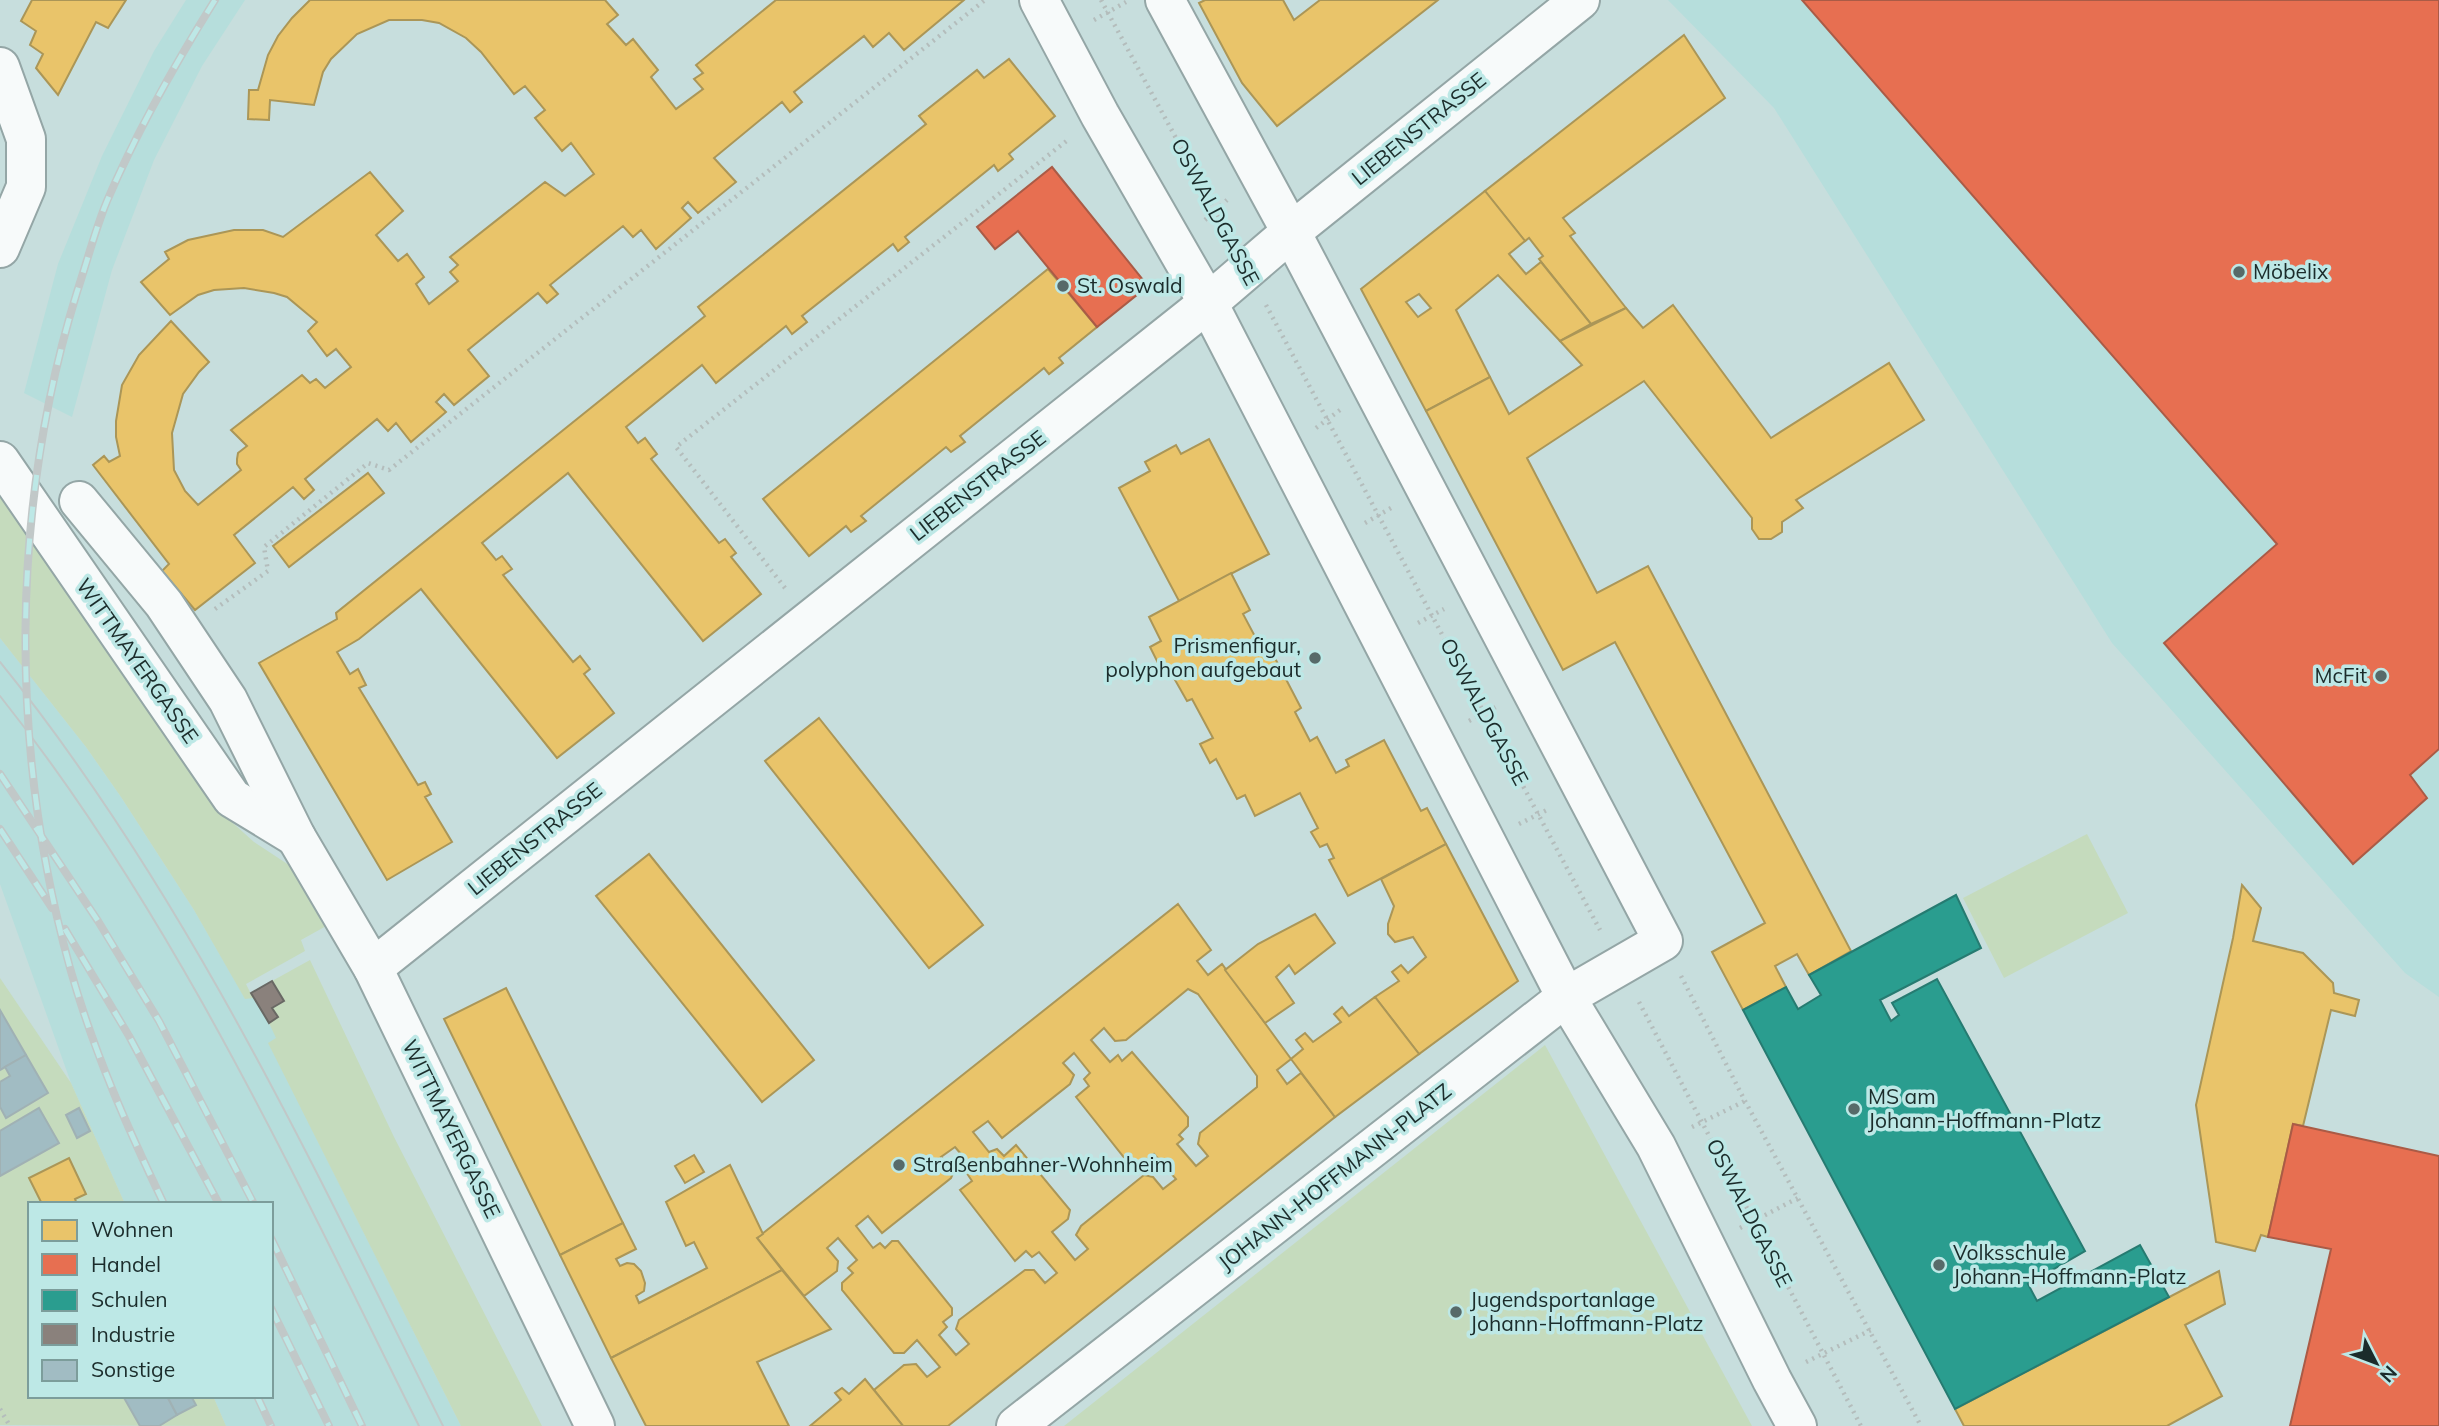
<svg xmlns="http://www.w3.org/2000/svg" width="2439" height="1426" font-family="Mulish,sans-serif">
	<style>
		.built { fill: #b6dedc }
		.green { fill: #c5dbbd }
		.homes { fill: #e9c46a; stroke: #ab9657; stroke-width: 2; fill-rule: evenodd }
		.shops { fill: #e76f51; stroke: #aa5b46; stroke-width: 2 }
		.schools { fill: #2a9d8f; stroke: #267b71; stroke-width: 2 }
		.industry { fill: #8a817c; stroke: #696864; stroke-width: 2 }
		.building { fill: #a1bcc3; stroke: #a0b1b4; stroke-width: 2 }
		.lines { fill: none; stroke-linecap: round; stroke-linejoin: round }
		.minor-casing { stroke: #94a6a6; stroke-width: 42 }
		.path { stroke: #b4bdbc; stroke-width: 4.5; stroke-dasharray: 2 5; stroke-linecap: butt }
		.minor { stroke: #f7fafa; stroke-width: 38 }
		.tram { stroke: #c1c8c8; stroke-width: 2 }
		.rail-casing { stroke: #c1c8c8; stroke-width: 8 }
		.rail { stroke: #bde8e6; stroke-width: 5; stroke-dasharray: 16; stroke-linecap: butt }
		.poi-dot { fill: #576a69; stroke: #bde8e6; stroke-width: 2.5 }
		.labels { text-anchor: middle; stroke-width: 7; stroke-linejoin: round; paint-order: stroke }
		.street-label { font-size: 21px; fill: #1b2c2b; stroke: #bde8e6 }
		.poi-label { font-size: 21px; fill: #1b2c2b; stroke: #bde8e6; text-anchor: start }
	</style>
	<rect width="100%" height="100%" fill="#c7dedd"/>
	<g class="built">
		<polygon points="186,0 245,0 202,66 154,160 112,270 72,417 24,393 58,264 102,156 154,51"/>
		<polygon points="1668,0 2439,0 2439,997 2405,973 2112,643 1774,108"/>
		<polygon points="0,638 86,747 121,797 194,910 245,998 253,998 269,1023 277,1038 269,1044 461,1426 226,1426 213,1396 271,1396 271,1204 125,1204 71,1083 0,884"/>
	</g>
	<g class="green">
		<polygon points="0,492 215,807 254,842 292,867 328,925 301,940 305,951 246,984 253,998 245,999 194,910 121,797 86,747 0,638"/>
		<polygon points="2087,834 2128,913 2004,978 1963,898"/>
		<polygon points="310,960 394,1137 542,1426 461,1426 268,1043 276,1038 269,1023 278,1017 272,1008 284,1001 272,981"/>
		<polygon points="0,978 71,1083 125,1204 30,1204 30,1396 213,1396 226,1426 0,1425"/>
		<polygon points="1545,1045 1752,1426 1064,1426"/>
	</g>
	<g class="homes">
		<polygon points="32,0 126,0 108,28 96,22 58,95 36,68 43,54 30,45 36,31 21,21"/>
		<polygon points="310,0 605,0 618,15 607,24 626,45 633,39 658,70 651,77 676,109 703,89 694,79 703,73 696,65 776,0 964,0 904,50 889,33 873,47 864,36 794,92 802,102 790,112 782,102 714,158 736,182 698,213 688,202 682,208 691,218 656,249 641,230 633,237 623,226 550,285 558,294 547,303 538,293 468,350 489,376 454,405 444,394 436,402 446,412 411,442 396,423 388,431 377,419 305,479 314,490 304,499 293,487 234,535 255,563 195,610 162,571 169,564 93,465 104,456 109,462 120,456 116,437 116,421 122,385 139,355 171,321 209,362 199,372 183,394 172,433 174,470 185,491 198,505 241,470 237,464 237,459 238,453 247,446 231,430 302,375 310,383 316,379 325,388 351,367 336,349 327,356 308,331 317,322 287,297 274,293 244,288 214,290 198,295 170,315 141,282 169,259 165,252 188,240 234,230 263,230 283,237 370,172 403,211 376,235 398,261 407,254 424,277 416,284 429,304 458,281 450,272 458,265 450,257 545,182 565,196 594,174 571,143 562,151 535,118 545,110 525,86 514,94 481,52 466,38 439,23 422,20 389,20 357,34 331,59 323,72 314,105 270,100 269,120 248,119 249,90 258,90 268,55 278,36 292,18"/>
		<polygon points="1205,0 1283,0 1294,20 1320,0 1438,0 1277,126 1242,83 1199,3"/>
		<polygon points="1684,35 1725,98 1563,218 1575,233 1570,236 1626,308 1591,324 1539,259 1543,256 1529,238 1525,241 1485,191"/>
		<polygon points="1009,59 1055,116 1009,154 1013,159 998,171 994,165 905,237 909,242 898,251 893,244 802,316 807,322 792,334 786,326 716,383 702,365 626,427 638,443 645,438 657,454 651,459 719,543 725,539 736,553 731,557 761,594 703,641 568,473 482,543 496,560 502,556 512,569 503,575 573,662 580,656 590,669 584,674 614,713 557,758 421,589 359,639 337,652 350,674 358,669 366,685 359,688 418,785 425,782 431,794 425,797 452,842 387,880 259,663 337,619 336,613 705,316 698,307 926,124 919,116 977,70 984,78"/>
		<path d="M1485,191L1525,241L1509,254L1526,274L1541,262L1591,324L1560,341L1498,275L1456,310L1490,377L1426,411L1361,289ZM1419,294L1431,308L1418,317L1406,302Z"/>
		<polygon points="1048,269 1097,327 1059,358 1063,363 1049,374 1044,368 960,436 965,442 951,452 946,447 861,516 866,521 851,532 846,526 809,556 763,499"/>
		<polygon points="1673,305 1771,438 1889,363 1924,420 1796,500 1803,508 1782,522 1782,532 1771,539 1759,539 1752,529 1752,518 1644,381 1527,458 1597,593 1648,566 1851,951 1809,975 1797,954 1775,966 1786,987 1743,1010 1712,952 1765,923 1615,642 1563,670 1426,411 1490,377 1509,414 1582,365 1560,341 1626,308 1643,328"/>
		<polygon points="1209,439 1269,554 1179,601 1119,488 1150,471 1145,462 1176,445 1181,454"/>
		<polygon points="368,473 384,493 289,567 273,546"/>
		<polygon points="1231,573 1250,610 1243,614 1259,644 1266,641 1301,708 1295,712 1310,741 1317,737 1336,773 1349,766 1346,760 1384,740 1421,811 1427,808 1446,844 1348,896 1329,860 1334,858 1327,844 1320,847 1311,832 1318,828 1300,793 1255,816 1245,795 1237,799 1216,759 1210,763 1200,744 1213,738 1192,699 1187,701 1166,664 1160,667 1150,647 1161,641 1149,617"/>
		<polygon points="819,718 983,925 929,968 765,761"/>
		<polygon points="1446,844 1518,981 1419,1054 1375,997 1399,981 1392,972 1401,965 1408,973 1426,957 1413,937 1395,942 1388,934 1388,924 1394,906 1381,879"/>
		<polygon points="649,854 814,1060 762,1102 596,896"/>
		<polygon points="2242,885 2261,908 2253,941 2303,953 2333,983 2334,993 2359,1000 2355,1016 2331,1010 2303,1126 2293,1124 2268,1237 2261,1235 2255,1251 2216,1242 2196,1105 2233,938"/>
		<path d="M1178,904L1211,950L1197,961L1208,975L1222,964L1291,1059L1277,1070L1287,1084L1301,1073L1335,1117L948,1426H903L874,1390L904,1365L916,1364L927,1377L940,1367L917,1340L904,1353H894L842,1290V1283L853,1273L848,1268L857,1260L838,1238L827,1248L838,1261L837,1271L804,1296L757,1238ZM1188,989L1198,994L1257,1076V1087L1200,1133L1198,1144L1208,1156L1196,1166L1177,1144L1183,1139L1179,1135L1188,1126V1117L1132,1052L1122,1061L1118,1055L1110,1062L1091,1040L1104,1028L1115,1041L1126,1040ZM1074,1053L1090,1073L1084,1079L1089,1086L1076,1097L1130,1165L1139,1167L1154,1154L1176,1179L1163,1189L1153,1177L1144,1175L1081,1226L1076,1235L1088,1249L1075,1260L1052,1232L1068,1219L1070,1210L1016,1145L1004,1156L997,1149L989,1152L973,1132L988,1121L1002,1138L1070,1084L1074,1075L1063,1063ZM955,1147L972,1167L966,1172L972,1181L960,1190L1015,1261L1026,1251L1032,1257L1039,1252L1057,1273L1045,1283L1034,1270H1025L959,1320L956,1329L969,1344L956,1355L939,1335L947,1327L943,1322L952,1315V1308L898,1241H892L885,1248L880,1243L873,1248L856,1226L868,1216L882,1233L951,1178L954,1171L941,1157Z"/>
		<polygon points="1315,914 1335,943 1295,974 1289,965 1276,977 1294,1003 1265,1023 1225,970 1258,944"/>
		<polygon points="506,988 623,1223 560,1255 444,1019"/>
		<polygon points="1375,997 1419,1054 1335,1117 1291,1059 1303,1049 1296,1040 1305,1033 1313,1042 1341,1022 1334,1014 1342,1007 1349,1016"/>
		<polygon points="694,1155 704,1172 685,1183 675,1166"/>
		<polygon points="69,1158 86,1194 75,1199 77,1204 42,1204 29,1178"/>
		<polygon points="730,1165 763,1234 757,1238 782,1270 611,1358 560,1255 623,1223 636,1249 616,1259 620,1266 627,1263 634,1264 641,1271 645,1283 644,1291 636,1296 639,1303 707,1268 694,1242 686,1246 666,1202"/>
		<polygon points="782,1270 831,1329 757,1362 789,1426 646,1426 611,1358"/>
		<polygon points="2219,1271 2225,1304 2185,1325 2222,1396 2167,1426 1964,1426 1955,1409"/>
		<polygon points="865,1379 903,1426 810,1426 841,1400 835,1393 842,1388 849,1394"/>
	</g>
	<g class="shops">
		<polygon points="1802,0 2439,0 2439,749 2410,775 2427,798 2353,864 2164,643 2277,544"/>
		<polygon points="1052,167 1148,286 1097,327 1018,231 995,249 977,227"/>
		<polygon points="2293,1124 2439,1156 2439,1426 2290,1426 2331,1249 2268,1237"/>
	</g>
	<polygon class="schools" points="1956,895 1981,948 1880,1000 1891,1021 1899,1015 1892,1003 1937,979 2085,1251 2028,1284 2037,1301 2140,1245 2169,1297 1955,1409 1743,1010 1786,987 1798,1009 1821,995 1809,975"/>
	<polygon class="industry" points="272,981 284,1001 272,1008 278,1017 269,1023 251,993"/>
	<g class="building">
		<polygon points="0,1010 26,1055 0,1070"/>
		<polygon points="26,1055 48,1093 6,1118 0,1107 0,1082 10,1076 5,1067"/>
		<polygon points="39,1108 59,1143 0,1176 0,1131"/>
		<polygon points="79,1108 90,1131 77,1138 66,1115"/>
		<polygon points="123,1396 167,1396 177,1415 159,1426 140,1426"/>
		<polygon points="167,1396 191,1396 196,1405 177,1415"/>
	</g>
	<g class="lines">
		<g class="minor-casing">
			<g id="minor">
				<polyline points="1039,0 1100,115 1208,303 1566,997 1656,1146 1772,1380 1797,1426"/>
				<polyline points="0,67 26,139 26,187 0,248"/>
				<polyline points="0,461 232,798 296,837"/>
				<polyline points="79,501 164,604 228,700 296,837 373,968 595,1426"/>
				<polyline points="373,968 1208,303 1291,232 1580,0"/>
				<polyline points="1016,1426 1566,997 1663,941 1291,232 1165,0"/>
			</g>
		</g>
		<g class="path">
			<polyline points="1101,0 1227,232"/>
			<polyline points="1094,20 1126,2"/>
			<polyline points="1205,220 1227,200"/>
			<polyline points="1266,305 1600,930"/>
			<polyline points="1316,428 1340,410"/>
			<polyline points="1365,523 1391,508"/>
			<polyline points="785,588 676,447 1069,139"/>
			<polyline points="215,609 268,571 264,547 368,463 389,470 985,0"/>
			<polyline points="1418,623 1444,609"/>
			<polyline points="1469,721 1496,707"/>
			<polyline points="1519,824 1549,809"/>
			<polyline points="1681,976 1745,1101 1921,1426"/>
			<polyline points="1639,1002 1861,1426"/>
			<polyline points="1692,1127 1745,1101"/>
			<polyline points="1740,1228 1798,1198"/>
			<polyline points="1806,1362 1871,1330"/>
			<polyline points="0,1409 10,1426"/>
		</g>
		<use href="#minor" class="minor"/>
		<g class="tram">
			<path d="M0,662C186,892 312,1163 443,1426"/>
			<path d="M0,696C175,916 294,1176 419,1426"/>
		</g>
		<g class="rail-casing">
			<g id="rail">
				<polyline points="0,774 98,921 159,1021 254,1204"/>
				<polyline points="0,829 52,908"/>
				<polyline points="65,929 129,1036 219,1204"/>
				<path d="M164,1204C127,1127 93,1050 70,968C9,748 10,510 77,292C87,262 95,230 107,201C137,131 175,64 215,0"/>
				<polyline points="271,1238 362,1426"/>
				<polyline points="271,1308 329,1426"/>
				<polyline points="257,1396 271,1426"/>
			</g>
		</g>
		<use href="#rail" class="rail"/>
	</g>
	<g class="poi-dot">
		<circle cx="2239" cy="272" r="7"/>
		<circle cx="1063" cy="286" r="7"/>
		<circle cx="1315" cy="658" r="7"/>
		<circle cx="2381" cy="676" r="7"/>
		<circle cx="1854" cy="1109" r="7"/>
		<circle cx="899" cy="1165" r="7"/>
		<circle cx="1939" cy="1265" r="7"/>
		<circle cx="1456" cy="1312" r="7"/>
	</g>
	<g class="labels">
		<g class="street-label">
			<text transform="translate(1419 129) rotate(-39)" y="7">LIEBENSTRASSE</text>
			<text transform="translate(1215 212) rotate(62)" y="7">OSWALDGASSE</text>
			<text transform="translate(978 486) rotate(-38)" y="7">LIEBENSTRASSE</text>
			<text transform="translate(137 661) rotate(55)" y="7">WITTMAYERGASSE</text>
			<text transform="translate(1484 712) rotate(62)" y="7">OSWALDGASSE</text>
			<text transform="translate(535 839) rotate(-39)" y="7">LIEBENSTRASSE</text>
			<text transform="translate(451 1129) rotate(64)" y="7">WITTMAYERGASSE</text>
			<text transform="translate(1335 1177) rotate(-38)" y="7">JOHANN-HOFFMANN-PLATZ</text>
			<text transform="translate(1749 1213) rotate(63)" y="7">OSWALDGASSE</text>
		</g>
		<g class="poi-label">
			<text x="2253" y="279">Möbelix</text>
			<text x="1077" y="293">St. Oswald</text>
			<text x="1301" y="653" text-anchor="end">Prismenfigur,<tspan x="1301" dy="24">polyphon aufgebaut</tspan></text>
			<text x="2367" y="683" text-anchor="end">McFit</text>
			<text x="1868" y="1104">MS am<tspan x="1868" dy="24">Johann-Hoffmann-Platz</tspan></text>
			<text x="913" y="1172">Straßenbahner-Wohnheim</text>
			<text x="1953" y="1260">Volksschule<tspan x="1953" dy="24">Johann-Hoffmann-Platz</tspan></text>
			<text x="1470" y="1307">Jugendsportanlage<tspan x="1470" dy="24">Johann-Hoffmann-Platz</tspan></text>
		</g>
	</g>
	<rect x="28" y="1202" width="245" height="196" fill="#bde8e6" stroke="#7c9d9b" stroke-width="2"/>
	<rect x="42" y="1220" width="35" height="21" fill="#e9c46a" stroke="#7c9d9b" stroke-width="2"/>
	<text x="91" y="1237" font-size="21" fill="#1b2c2b">Wohnen</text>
	<rect x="42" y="1254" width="35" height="21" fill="#e76f51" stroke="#7c9d9b" stroke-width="2"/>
	<text x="91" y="1272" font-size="21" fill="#1b2c2b">Handel</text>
	<rect x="42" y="1290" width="35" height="21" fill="#2a9d8f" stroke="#7c9d9b" stroke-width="2"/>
	<text x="91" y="1307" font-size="21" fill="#1b2c2b">Schulen</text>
	<rect x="42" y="1324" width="35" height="21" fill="#8a817c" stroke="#7c9d9b" stroke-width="2"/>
	<text x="91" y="1342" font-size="21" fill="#1b2c2b">Industrie</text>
	<rect x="42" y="1360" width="35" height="21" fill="#a1bcc3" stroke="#7c9d9b" stroke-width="2"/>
	<text x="91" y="1377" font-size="21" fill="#1b2c2b">Sonstige</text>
	<g transform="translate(2376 1363) rotate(132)" stroke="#bde8e6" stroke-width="5" paint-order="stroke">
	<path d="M0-5L12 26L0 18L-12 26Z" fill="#1b2c2b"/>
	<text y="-10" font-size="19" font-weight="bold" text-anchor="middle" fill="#1b2c2b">N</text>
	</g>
</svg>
